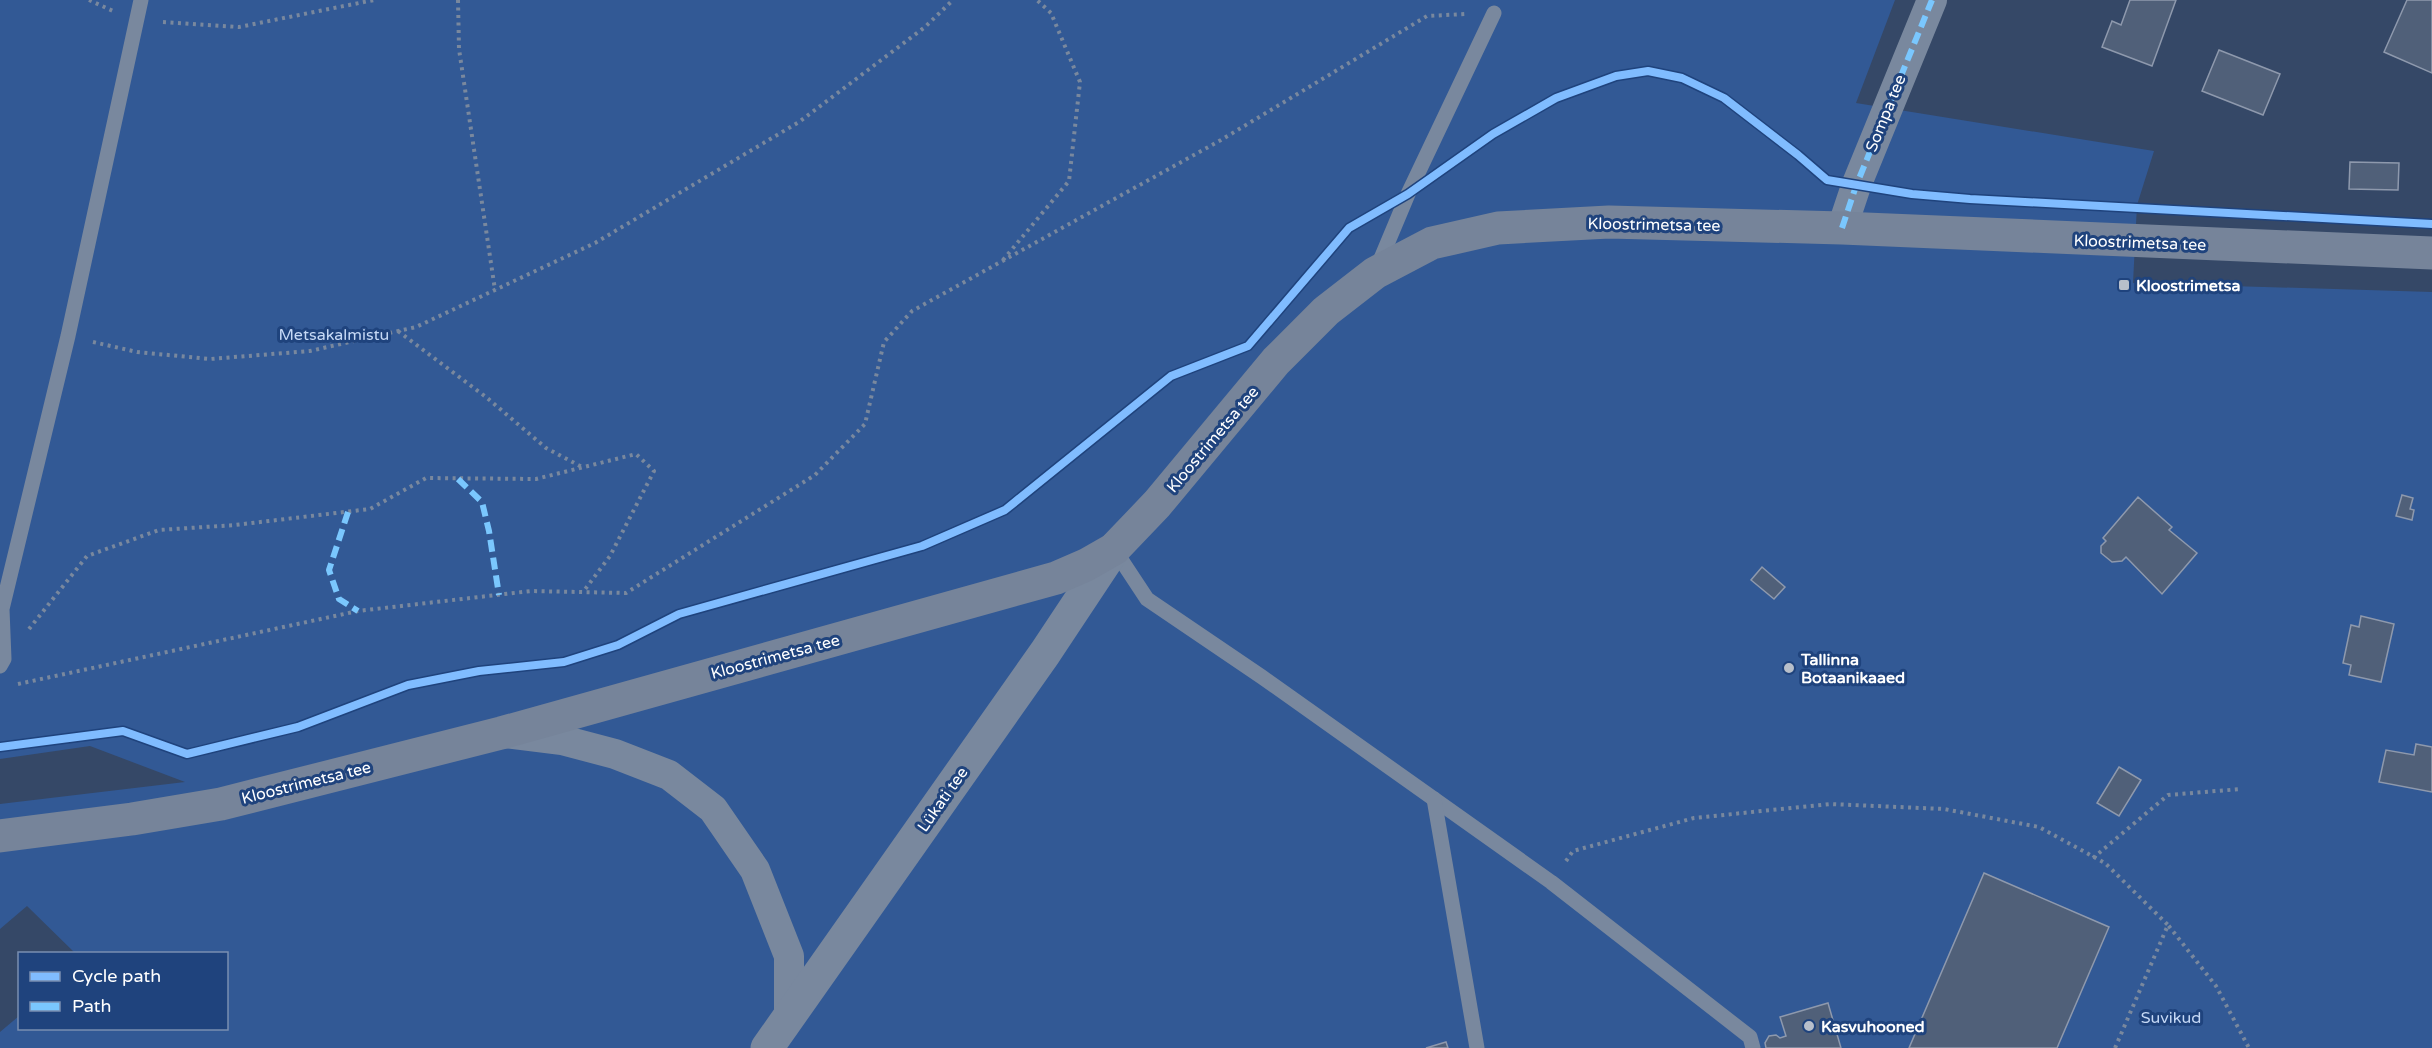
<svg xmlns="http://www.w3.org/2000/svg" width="2432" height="1048" font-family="'Varela Round',sans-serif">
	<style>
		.green { fill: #325995 }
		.building { fill: #506079; stroke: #8e99ad; stroke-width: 1.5 }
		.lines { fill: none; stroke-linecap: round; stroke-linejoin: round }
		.path { stroke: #79889e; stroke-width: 4; stroke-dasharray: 3 4.5; stroke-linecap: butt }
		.service { stroke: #79889e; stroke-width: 15 }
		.minor { stroke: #79889e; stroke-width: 30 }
		.tertiary { stroke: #79889e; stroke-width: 33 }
		.secondary { stroke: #76849a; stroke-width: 33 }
		.quiet { stroke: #7ac7fe; stroke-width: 6; stroke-dasharray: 12 6; stroke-linecap: butt }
		.cycleway-casing { stroke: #1f437d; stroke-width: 11 }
		.cycleway { stroke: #80bcff; stroke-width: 8 }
		.poi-dot { fill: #b8bfca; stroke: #1f437d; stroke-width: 2 }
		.labels { text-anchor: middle; stroke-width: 6; stroke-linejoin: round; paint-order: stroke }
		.street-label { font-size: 16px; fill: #fff; stroke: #1f437d }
		.poi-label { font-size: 16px; font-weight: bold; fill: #fff; stroke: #1f437d; text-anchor: start }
		.park-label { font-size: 16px; fill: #c6d9f6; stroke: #1f437d }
	</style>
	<rect width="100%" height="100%" fill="#354867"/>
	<polygon class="green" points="0,0 1895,0 1856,103 2154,151 2137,205 2133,283 2432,292 2432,1048 0,1048 0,1032 19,1016 20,1028 226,1028 226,954 75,953 27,906 0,929 0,804 185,782 90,746 0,759"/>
	<g class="building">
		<polygon points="2130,0 2176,0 2152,66 2102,47 2112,21 2121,25"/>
		<polygon points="2407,0 2432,0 2432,73 2384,52"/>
		<polygon points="2219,50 2280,74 2263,115 2202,91"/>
		<polygon points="2350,162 2399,163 2398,190 2349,189"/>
		<polygon points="2402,495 2413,498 2410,509 2414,510 2412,520 2396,516"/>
		<polygon points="2138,497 2172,527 2169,530 2197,553 2162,594 2126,557 2122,561 2112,562 2101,553 2101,546 2106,541 2103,538"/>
		<polygon points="1762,567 1785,587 1774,599 1751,580"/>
		<polygon points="2361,616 2394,624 2381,682 2349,675 2351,665 2343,663 2351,625 2359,627"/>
		<polygon points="2416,744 2432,747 2432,792 2379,782 2386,750 2414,755"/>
		<polygon points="2119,767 2141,780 2119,816 2097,803"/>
		<polygon points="1984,873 2109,927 2057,1048 1909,1048"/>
		<polygon points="1828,1003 1841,1048 1766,1048 1765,1043 1769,1036 1776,1035 1780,1038 1786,1036 1780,1017"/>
		<polygon points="1446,1042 1448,1048 1426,1048"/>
	</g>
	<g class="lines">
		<g class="path">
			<polyline points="89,0 113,11"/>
			<polyline points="458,0 459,49 495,290"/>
			<polyline points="163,22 239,27 374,0"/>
			<polyline points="1003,260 1069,181 1080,82 1051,13 1037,0"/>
			<polyline points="398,331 486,397 546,448 582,467"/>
			<polyline points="93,342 137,352 210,359 310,351 416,327 595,243 799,122 925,27 953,0"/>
			<polyline points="29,629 87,556 159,530 235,525 370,509 426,478 536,479 636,454 654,471 610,556 583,592"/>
			<polyline points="18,684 358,611 531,591 626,593 815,475 865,424 884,342 912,311 1221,140 1427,16 1466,14"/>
			<polyline points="2093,858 2168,795 2241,789"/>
			<polyline points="1566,861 1573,851 1694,818 1830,804 1944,809 2039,827 2105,863 2168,925"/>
			<polyline points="2115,1048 2168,925 2216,986 2249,1048"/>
		</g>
		<g class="service">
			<polyline points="1377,268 1408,194 1494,13"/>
			<polyline points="1114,549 1147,599 1262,677 1551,882 1750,1037 1753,1048"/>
			<polyline points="0,666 4,659 2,609 68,336 141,0"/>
			<polyline points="1434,799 1477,1048"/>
		</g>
		<g class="minor">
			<polyline points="1842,228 1856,186 1932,0"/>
			<polyline points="504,733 562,740 615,754 669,775 713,809 755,870 789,956 789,1017"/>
		</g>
		<polyline class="tertiary" points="767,1048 1045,653 1114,549"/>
		<polyline class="secondary" points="0,836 132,819 221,804 501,733 1056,578 1086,565 1114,549 1157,504 1276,361 1326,311 1375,273 1432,243 1498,228 1609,222 1842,228 2432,253"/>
		<g class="quiet">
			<polyline points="1842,228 1856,186 1932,0"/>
			<polyline points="458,479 482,502 489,531 499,595"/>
			<polyline points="348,512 329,570 339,599 358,611"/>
		</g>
		<g class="cycleway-casing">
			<polyline id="cycleway" points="0,747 123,731 187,754 298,727 408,685 479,671 564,662 618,645 679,614 922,546 1005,510 1171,376 1248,346 1349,228 1408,194 1493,134 1556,98 1616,76 1648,71 1682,78 1724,98 1798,155 1827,180 1912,194 1970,199 2432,224"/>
		</g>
		<use href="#cycleway" class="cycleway"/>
	</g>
	<g class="poi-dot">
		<rect x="2118" y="279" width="12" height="12" rx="3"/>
		<circle cx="1789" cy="668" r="6"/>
		<circle cx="1809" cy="1026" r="6"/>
	</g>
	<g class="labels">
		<g class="street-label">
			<text transform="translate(1885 113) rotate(-68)" y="6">Sompa tee</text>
			<text transform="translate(1654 224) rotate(1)" y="6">Kloostrimetsa tee</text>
			<text transform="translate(2140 242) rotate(2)" y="6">Kloostrimetsa tee</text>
			<text transform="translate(1212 439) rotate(-50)" y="6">Kloostrimetsa tee</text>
			<text transform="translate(775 656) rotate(-15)" y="6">Kloostrimetsa tee</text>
			<text transform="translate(306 782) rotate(-14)" y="6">Kloostrimetsa tee</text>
			<text transform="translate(942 799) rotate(-55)" y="6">Lükati tee</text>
		</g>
		<g class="poi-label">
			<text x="2136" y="291">Kloostrimetsa</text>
			<text x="1801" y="665">Tallinna<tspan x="1801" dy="18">Botaanikaaed</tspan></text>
			<text x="1821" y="1032">Kasvuhooned</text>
		</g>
		<g class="park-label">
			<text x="334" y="340">Metsakalmistu</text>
			<text x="2171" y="1023">Suvikud</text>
		</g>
	</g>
	<rect x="18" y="952" width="210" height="78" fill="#1f437d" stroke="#798eb1" stroke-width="1.5"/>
	<rect x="30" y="972" width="30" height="9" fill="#80bcff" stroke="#798eb1" stroke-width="1.5"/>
	<text x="72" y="982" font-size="18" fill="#ffffff">Cycle path</text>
	<rect x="30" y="1002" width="30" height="9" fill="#7ac7fe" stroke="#798eb1" stroke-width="1.5"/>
	<text x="72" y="1012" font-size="18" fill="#ffffff">Path</text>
</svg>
